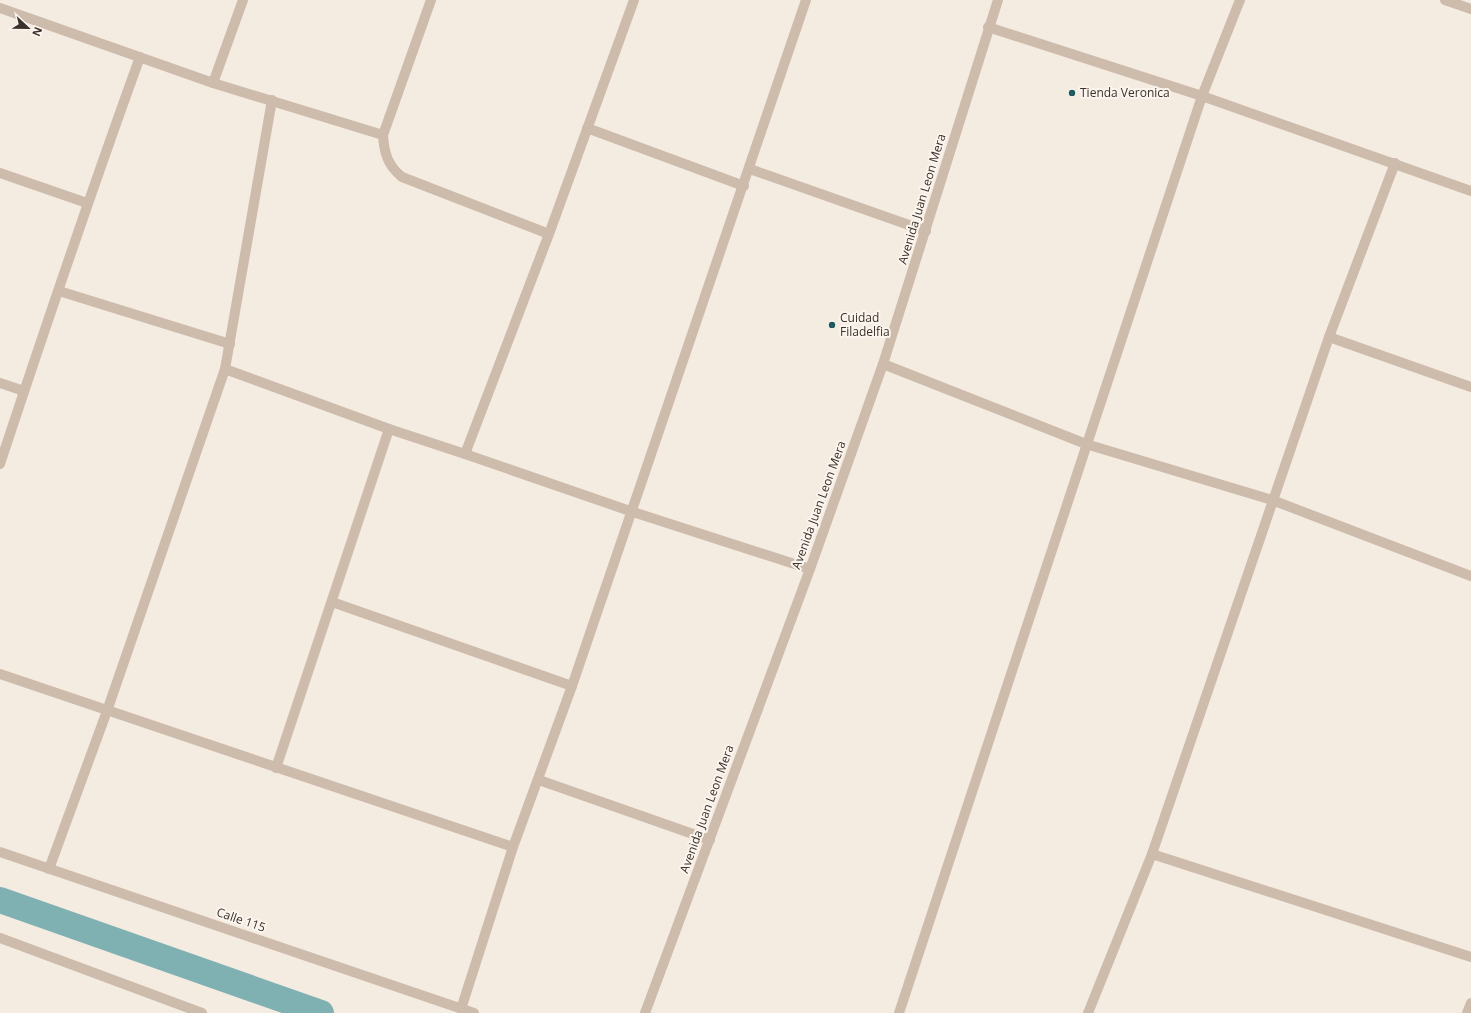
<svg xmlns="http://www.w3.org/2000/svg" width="1471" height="1013" font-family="'Open Sans',sans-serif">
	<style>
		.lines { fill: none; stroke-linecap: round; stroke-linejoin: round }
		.canal { stroke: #7fb0b2; stroke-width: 26 }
		.street { stroke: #cdbbac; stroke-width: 10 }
		.poi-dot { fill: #1f5a5e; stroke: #fbf5ee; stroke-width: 1.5 }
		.labels { text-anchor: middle; stroke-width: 4; stroke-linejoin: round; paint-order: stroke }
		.poi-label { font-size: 12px; fill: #3b302b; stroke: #fbf5ee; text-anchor: start }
		.street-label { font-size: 12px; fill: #3b302b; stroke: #fbf5ee }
	</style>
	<rect width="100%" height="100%" fill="#f4ebe1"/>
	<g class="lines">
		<polyline class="canal" points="0,900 321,1013"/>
		<g class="street">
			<path d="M431,0L383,135C384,153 388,166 402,177L549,234"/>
			<polyline points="1445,0 1471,9"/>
			<polyline points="0,8 213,83 383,135"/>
			<polyline points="988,27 1202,96 1471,191"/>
			<polyline points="213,83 243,0"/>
			<polyline points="587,128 744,186"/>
			<polyline points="750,169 926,231"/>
			<polyline points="0,173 87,203"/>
			<polyline points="59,291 230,344"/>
			<polyline points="1329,337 1471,387"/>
			<polyline points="883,364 1086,444 1272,500 1471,576"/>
			<polyline points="225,369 389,429 465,454 630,511 810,569"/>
			<polyline points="0,383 24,391"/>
			<polyline points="465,454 549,234 634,0"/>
			<path d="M0,464C45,328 91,192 140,57"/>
			<polyline points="332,602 572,686"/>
			<polyline points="0,674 513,847"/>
			<polyline points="276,768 389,429"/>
			<polyline points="539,780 710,840"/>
			<polyline points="0,852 474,1013"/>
			<polyline points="1152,854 1471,957"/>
			<polyline points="49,869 107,711 225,369 272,100"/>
			<polyline points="0,938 202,1013"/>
			<polyline points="461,1009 513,847 572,686 806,0"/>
			<polyline points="645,1013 810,569 883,364 998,0"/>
			<polyline points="899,1013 1202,96 1240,0"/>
			<polyline points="1088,1013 1152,854 1329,337 1395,163"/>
			<polyline points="1467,1013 1471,1003"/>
		</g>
	</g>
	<g class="poi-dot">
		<circle cx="1072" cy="93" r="4"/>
		<circle cx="832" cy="325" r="4"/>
	</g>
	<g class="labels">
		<g class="poi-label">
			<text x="1080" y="97">Tienda Veronica</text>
			<text x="840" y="322">Cuidad<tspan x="840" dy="14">Filadelfia</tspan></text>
		</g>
		<g class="street-label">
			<text transform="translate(922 199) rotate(-73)" y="4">Avenida Juan Leon Mera</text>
			<text transform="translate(819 505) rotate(-70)" y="4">Avenida Juan Leon Mera</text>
			<text transform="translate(707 809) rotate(-70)" y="4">Avenida Juan Leon Mera</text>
			<text transform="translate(241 920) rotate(19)" y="4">Calle 115</text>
		</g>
	</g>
	<g transform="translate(28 28) rotate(112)" stroke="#fbf5ee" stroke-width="3" paint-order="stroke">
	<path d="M0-3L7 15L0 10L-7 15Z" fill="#3b302b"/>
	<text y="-6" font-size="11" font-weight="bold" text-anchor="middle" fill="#3b302b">N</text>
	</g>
</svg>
